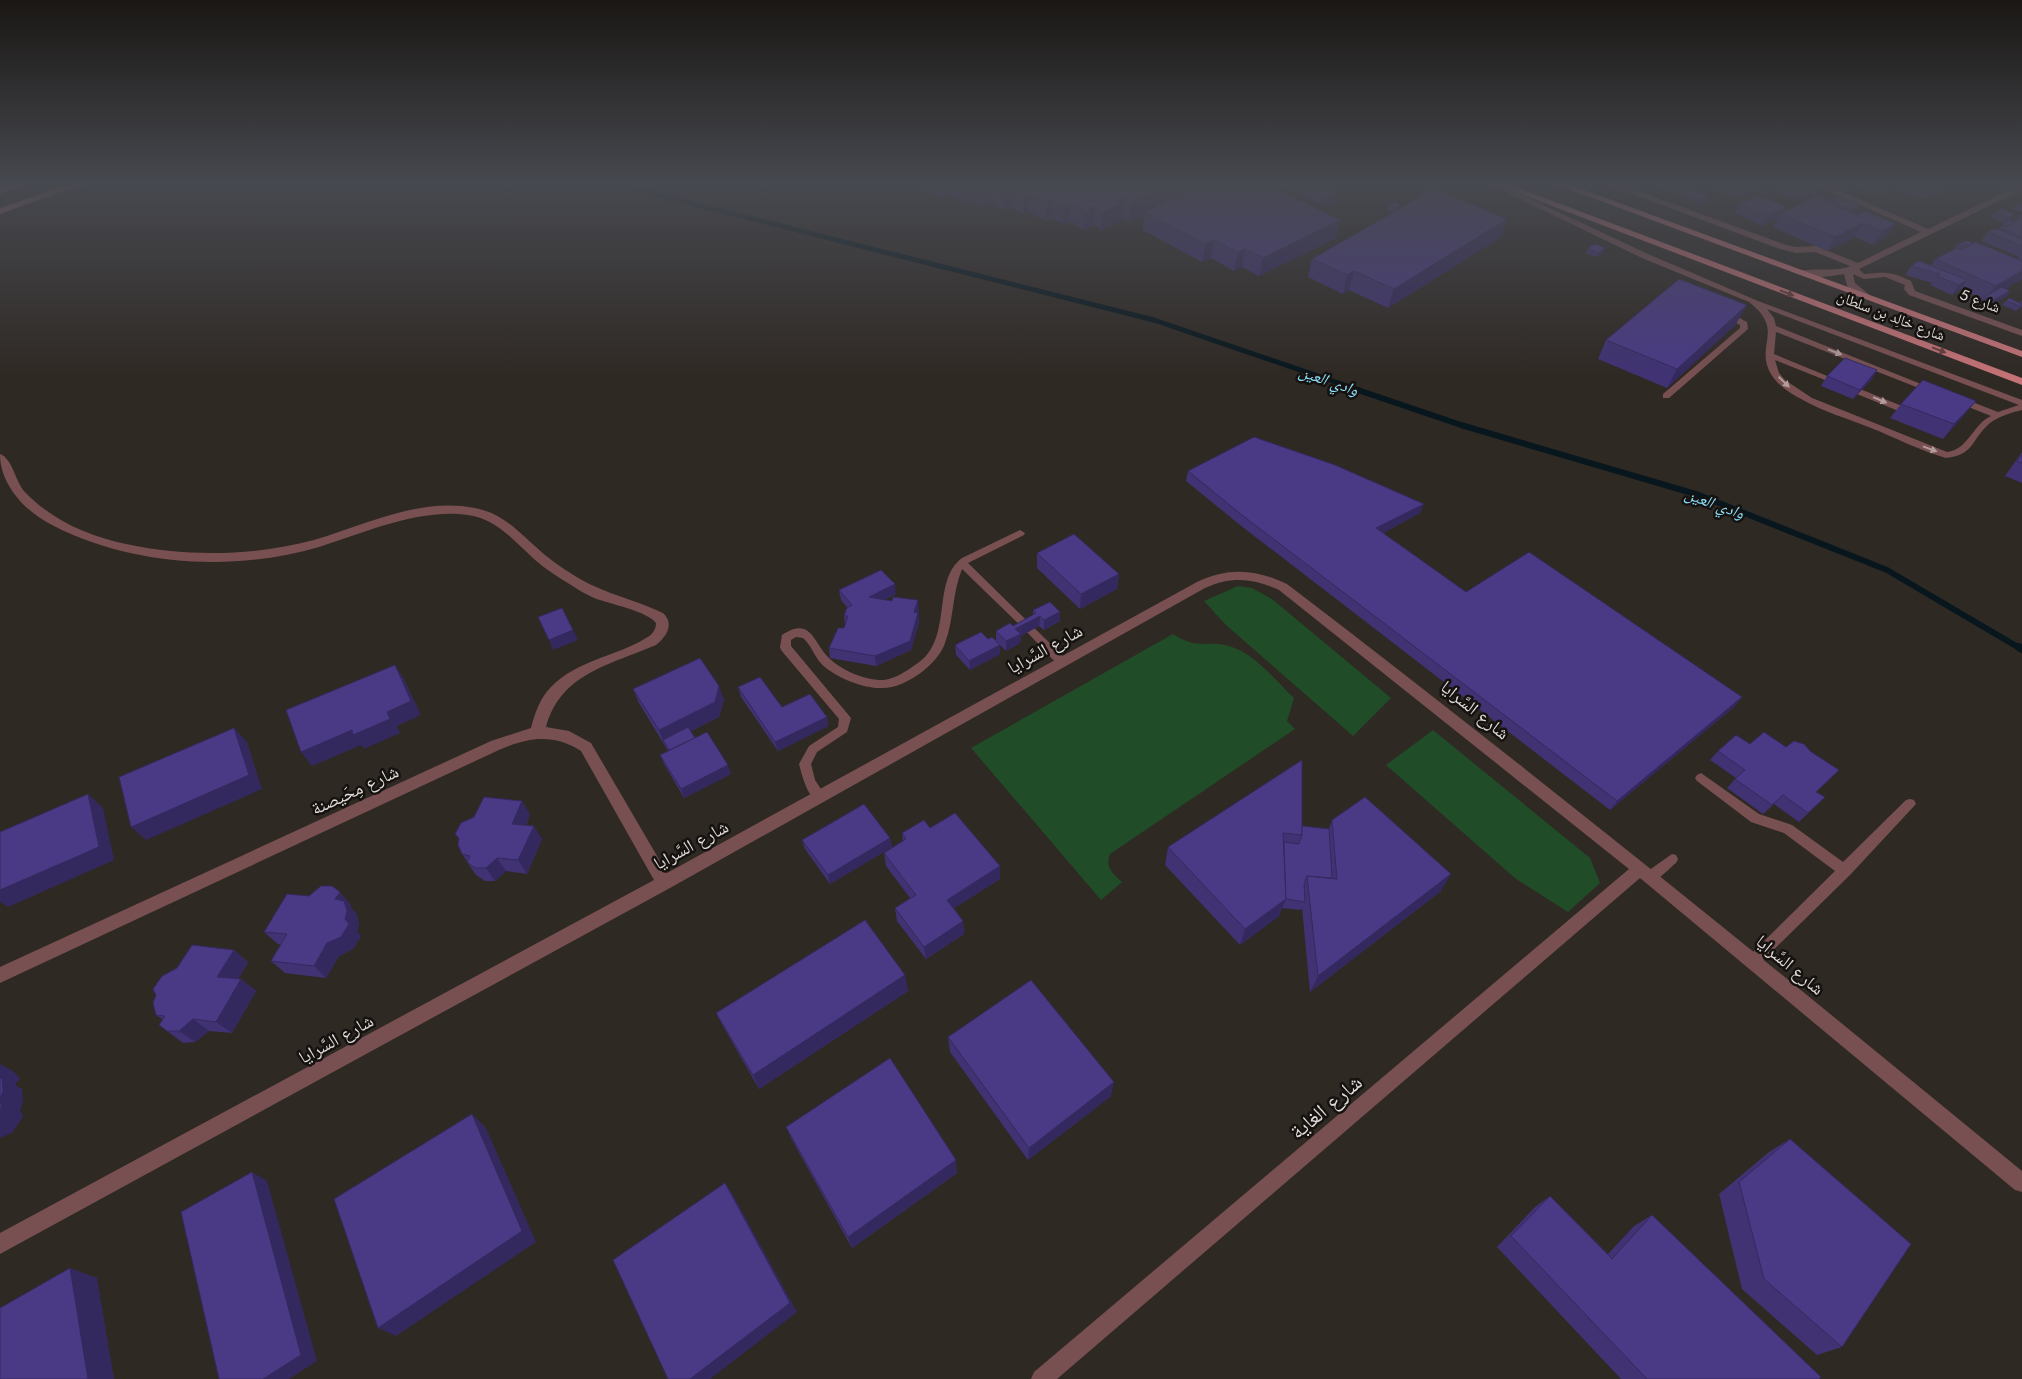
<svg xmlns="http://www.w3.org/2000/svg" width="2022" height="1379" font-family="Jost,'Noto Naskh Arabic',sans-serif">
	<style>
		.green { fill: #204c27 }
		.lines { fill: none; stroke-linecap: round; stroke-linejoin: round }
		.stream-far2 { stroke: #07171d; stroke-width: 5 }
		.stream-far1 { stroke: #07171d; stroke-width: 6 }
		.stream { stroke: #07171d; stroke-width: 8 }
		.service { fill: #785051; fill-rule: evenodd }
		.minor { fill: #785051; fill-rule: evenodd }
		.tertiary { fill: #785051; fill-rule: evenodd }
		.secondary { fill: #a36366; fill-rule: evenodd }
		.primary { fill: #c47276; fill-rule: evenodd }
		.wall { fill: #403273 }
		.shaded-wall { fill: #34295e }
		.building { fill: #4a3a86; stroke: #34295e }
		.oneway { fill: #643d3e }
		.oneway2 { fill: #b19d9c }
		.labels { text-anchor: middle; stroke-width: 5; stroke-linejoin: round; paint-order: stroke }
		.far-street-label { font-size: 15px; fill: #e0dcd9; stroke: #151210 }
		.far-water-label { font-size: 16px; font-style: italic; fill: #8be0fc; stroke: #151210 }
		.street-label { font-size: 18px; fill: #e0dcd9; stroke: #151210 }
		.near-street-label { font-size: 21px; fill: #e0dcd9; stroke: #151210 }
	</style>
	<rect width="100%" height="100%" fill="#2f2924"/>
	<g class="green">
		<polygon points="1238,586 1252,588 1272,599 1391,698 1353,736 1226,625 1204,601"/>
		<path d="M1173,634C1198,651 1208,639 1232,647C1256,655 1276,681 1294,698L1287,721L1295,729L1110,854C1105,867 1112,873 1122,882L1101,900L971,748Z"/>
		<polygon points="1433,730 1590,858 1600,883 1568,912 1516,879 1386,765"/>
	</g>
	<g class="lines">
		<polyline class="stream-far2" points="610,183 1154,320 1359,390"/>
		<polyline class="stream-far1" points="1355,389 1461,425 1699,495 1887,570 2021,649"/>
		<polyline class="stream" points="2019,647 2022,649"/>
		<g class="service">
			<path d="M1487,183H1496L1648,254L1758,301L2022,400V410C2012,412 1998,417 1990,423C1971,439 1975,455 1946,458C1921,451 1896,438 1871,428C1849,419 1824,412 1803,400C1791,394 1778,386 1771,374C1754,344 1786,331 1749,302L1642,258ZM1767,309L2019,405L1998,412L1962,398H1956V402L1991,416C1973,424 1968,450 1947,452L1812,398L1785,380L1779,373L1775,360L1825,380H1831L1832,378L1774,354L1776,332L1929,392H1935L1936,390L1776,326L1774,318Z"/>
			<polygon points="1722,312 1728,312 1747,322 1748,329 1669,398 1663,398 1663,394 1740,328 1740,325 1722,316"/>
			<polygon points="1860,389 1902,406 1903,408 1902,410 1896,410 1857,394 1856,392"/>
			<path d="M1020,530L1025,533L1024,535L968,563L1066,659L1068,662L1066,665H1058L1026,631L962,569C952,593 954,620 945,643C938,664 906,688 883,688C865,689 840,679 826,668C815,660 813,647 803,638L796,637L791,640V646L851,718L847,732L817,752L811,764L815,780L826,797L824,801C809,806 802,775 799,764L809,746L838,727L839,719L781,650L780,647L782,635C811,616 813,642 828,657C840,670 866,681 884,680C894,679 907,671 915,665C955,641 930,582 962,558Z"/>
			<polygon points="1701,773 1759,814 1792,825 1843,862 1906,800 1910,799 1914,800 1916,804 1850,875 1758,965 1753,967 1748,965 1746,961 1748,957 1835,871 1784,833 1751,822 1697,781 1695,778 1697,775"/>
			<path d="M1672,854L1676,855L1678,859L1676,863C1668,869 1656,885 1645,881L1644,877L1645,873Z"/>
		</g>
		<g class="minor">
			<path d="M1603,183H1616L1786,245L1796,247L1816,246L1858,263L1921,232L1810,183H1822L1928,229L2022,184V190L1859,269L1864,274C1887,272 1890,271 1911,281L1915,291L2022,330V336L1909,295L1904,289L1905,285L1885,277L1864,279L1853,274L1855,283L1872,297L1864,299L1847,286L1844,274C1831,276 1808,281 1797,273C1807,266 1836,273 1850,266L1815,252L1796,253L1780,249Z"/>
			<path d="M0,454C12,458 16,482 24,491C51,520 88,536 126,544C186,557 255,556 314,540C366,525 418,497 475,508C506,514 522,536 545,555C556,564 568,572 580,579C606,594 636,600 663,613C675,624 666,637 656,645C610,665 561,673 546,727L569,731L591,743L667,873L1197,582C1228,567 1256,569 1287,584C1536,774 1780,972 2022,1171V1192L2015,1190L1640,878L1057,1379H1031L1034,1372L1629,869L1279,590C1253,578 1231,576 1205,588L670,888L0,1254V1233L654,880L581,751C554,734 530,737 501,749L0,983V967L491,741L531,728C535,713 540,698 551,687C577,660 615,657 646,638C652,635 656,630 656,623C647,611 610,604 594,598C586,594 578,590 571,585C558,577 545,569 534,559C510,537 493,515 458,514C409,512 365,533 319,547C235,572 132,566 54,526C27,513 0,486 0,454Z"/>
		</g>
		<polygon class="tertiary" points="0,183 6,183 0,187"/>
		<g class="secondary">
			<polygon points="13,183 26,183 0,194 0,188"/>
			<polygon points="72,183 85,183 0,214 0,208"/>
		</g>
		<g class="primary">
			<polygon points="1492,183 1505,183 2022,378 2022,385"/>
			<polygon points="1552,183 1565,183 2022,351 2022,357"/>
		</g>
	</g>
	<g class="wall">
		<polygon points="921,183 1203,183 1201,184 1201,187 1340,220 1336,238 1259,276 1242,267 1234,271 1211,258 1202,262 1143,230 1144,215 1129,222 1123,218 1122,221 1102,230 1094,225 1084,230 1070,221 1063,224 1053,218 1046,221 1029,212 1023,214 1011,207 1004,210 992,203 981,207 971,200 963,203 950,195 940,199 921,188"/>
		<polygon points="1275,183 1320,183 1336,191 1334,203 1323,206"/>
		<polygon points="1648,183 1675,183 1675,185 1709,197 1707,201 1700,204 1669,191 1671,189 1667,191"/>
		<polygon points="1704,183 1770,183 1739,199 1718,190 1720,187 1716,185 1712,187"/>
		<polygon points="1779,183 1798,183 1797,185 1801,186 1801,185 1812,185 1809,190 1814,186 1818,193 1814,195 1810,194 1810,195 1799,201 1781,193 1783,189 1787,187"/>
		<polygon points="1848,183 1899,183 1875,195"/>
		<polygon points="1902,183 1944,183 1938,192 1925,199 1898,189"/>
		<polygon points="1825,198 1824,201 1826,202 1827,200 1858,210 1852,213 1857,215 1865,211 1887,237 1873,245 1855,237 1827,251 1773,227 1778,218 1763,226 1735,213 1739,204 1786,207 1783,213"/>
		<polygon points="2022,204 2022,213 2012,209 2016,205"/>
		<polygon points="1388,205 1400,208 1507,219 1501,237 1388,308 1349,290 1343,294 1308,277 1312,259 1393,213 1387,210"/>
		<polygon points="1994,213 2012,219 2010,220 2014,221 2018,216 2022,214 2022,279 2005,289 2007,296 1989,306 1981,302 1983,299 1961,289 1952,295 1930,285 1932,283 1905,275 1911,266 1931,266 1935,259 1954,249 1957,244 1967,241 2017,259 2019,257 1981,241 1988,232 2001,231 2001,230 1999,229 2004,223 1991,218"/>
		<polygon points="1588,248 1605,248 1603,253 1596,257 1586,253"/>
		<polygon points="2022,300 2022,307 2021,307 2016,311 2002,305 2006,301 2020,303"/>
		<polygon points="1736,324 1667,388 1598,359 1606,340"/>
		<polygon points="1877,370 1871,380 1853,399 1821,386 1827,376"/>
		<polygon points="1976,401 1964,415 1943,439 1890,418 1901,404"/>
		<polygon points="2022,452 2022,483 2005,476"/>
		<polygon points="1188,471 1420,513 1383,533 1466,592 1742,697 1734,707 1610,810 1240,525 1186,481"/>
		<polygon points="1037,553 1119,574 1117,589 1080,609 1037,568"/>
		<polygon points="839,590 896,594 884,600 892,601 918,600 919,622 911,650 876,666 830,658 829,648 844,628 845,626 844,616 847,607 841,600"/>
		<polygon points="1033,610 1060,621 1044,630 1039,626 1021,636 1020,643 1006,651 996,641 996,631 1013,626 1033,615"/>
		<polygon points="955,645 1000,654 970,670 956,655"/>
		<polygon points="738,687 782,707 827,717 828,726 778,751 741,697"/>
		<polygon points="633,689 724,700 719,717 691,731 695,738 731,774 684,798 664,764 660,755 668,751 639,703"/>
		<polygon points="1750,744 1829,780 1816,792 1825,797 1799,822 1774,804 1763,814 1727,788 1736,778 1710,760 1718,751"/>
		<polygon points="522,801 530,815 526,825 542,839 527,874 506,871 495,881 485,881 476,875 467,862 467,861 462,854 459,839 455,834"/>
		<polygon points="1332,820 1441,891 1310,992 1302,908 1301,910 1282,908 1279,916 1240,945 1165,865 1168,847 1302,826 1329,829"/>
		<polygon points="930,828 1000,879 954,908 963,921 964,934 926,959 897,921 895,908 910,898 886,866 884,853 903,841 902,833"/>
		<polygon points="890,838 892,847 830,884 805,849 802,840"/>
		<polygon points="309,896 351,905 350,907 356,913 359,924 357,931 361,936 353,949 339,956 326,978 285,973 271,961 281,944 278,944 264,932"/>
		<polygon points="234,950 248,962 238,979 241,979 256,991 232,1033 209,1031 195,1042 183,1043 167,1031 162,1019 156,1015"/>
		<polygon points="908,991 759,1089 724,1028 716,1013"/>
		<polygon points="948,1037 1111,1096 1028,1160 950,1052"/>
		<polygon points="786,1127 957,1173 852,1248 792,1140"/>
		<polygon points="1790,1139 1842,1347 1817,1355 1742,1289 1719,1194 1769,1152"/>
		<polygon points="1550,1196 1608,1254 1634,1226 1652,1215 1819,1379 1621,1379 1497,1247 1535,1207"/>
	</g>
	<g class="shaded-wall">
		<polygon points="939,183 950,183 950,195 940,199"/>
		<polygon points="967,183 970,183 971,200 963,203 962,185"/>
		<polygon points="1178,183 1203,183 1201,184 1200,191 1144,212 1144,215 1129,222 1130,203"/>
		<polygon points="1674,183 1675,183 1674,187 1672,187 1671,189 1667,191 1670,186"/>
		<polygon points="1714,183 1717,183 1716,185 1712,187"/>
		<polygon points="1750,183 1770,183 1739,199 1746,185"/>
		<polygon points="1882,183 1899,183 1875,195"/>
		<polygon points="1943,183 1944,183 1938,192 1925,199 1931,190"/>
		<polygon points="992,185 992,203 981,207 981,189"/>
		<polygon points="1011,189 1011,207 1004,210 1004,192"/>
		<polygon points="1820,189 1818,193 1814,195 1817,191"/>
		<polygon points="1336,191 1334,203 1323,206 1325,196"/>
		<polygon points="1812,191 1810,195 1799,201 1801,196"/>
		<polygon points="1029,193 1029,212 1023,214 1023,196"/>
		<polygon points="1709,197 1707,201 1700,204 1702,200"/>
		<polygon points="1053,200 1053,218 1046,221 1046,203"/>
		<polygon points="1070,203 1070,221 1063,224 1063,206"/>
		<polygon points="1124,203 1122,221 1102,230 1103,212"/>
		<polygon points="1861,205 1858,210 1848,215 1851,210"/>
		<polygon points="1401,206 1400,210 1393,213 1395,208"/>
		<polygon points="1095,207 1094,225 1084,230 1085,211"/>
		<polygon points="1786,207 1782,214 1780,214 1778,218 1763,226 1768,216"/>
		<polygon points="2015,214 2012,219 2004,223 2008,218"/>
		<polygon points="1507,219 1501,237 1388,308 1394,289"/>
		<polygon points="1340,220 1336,238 1259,276 1263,258"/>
		<polygon points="1863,223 1855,237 1827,251 1835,237"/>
		<polygon points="1896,224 1887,237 1873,245 1882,231"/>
		<polygon points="1214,240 1211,258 1202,262 1205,244"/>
		<polygon points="1605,248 1603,253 1596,257 1598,253"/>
		<polygon points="1245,249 1242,267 1234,271 1238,252"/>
		<polygon points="1354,271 1349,290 1343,294 1347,275"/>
		<polygon points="2022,271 2022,279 1987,299 1986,298 1996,286"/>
		<polygon points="1967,280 1960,290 1952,295 1959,285"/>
		<polygon points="2010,291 2007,296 1989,306 1992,301"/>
		<polygon points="1747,305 1736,324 1667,388 1677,369"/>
		<polygon points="1877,370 1871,380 1853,399 1860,390"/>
		<polygon points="1976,401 1964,415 1943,439 1954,424"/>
		<polygon points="1424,504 1420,513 1373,538 1376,528"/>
		<polygon points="1119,574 1117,589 1080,609 1081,594"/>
		<polygon points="895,584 896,594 870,607 869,597"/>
		<polygon points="918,600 919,622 911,650 876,666 875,656 914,612"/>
		<polygon points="1060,612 1060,621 1044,630 1044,620"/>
		<polygon points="1040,616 1039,626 1021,636 1020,643 1006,651 1006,641 1015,629"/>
		<polygon points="573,630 578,640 553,650 549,640"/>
		<polygon points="1000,645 1000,654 970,670 969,661"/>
		<polygon points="395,665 404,679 421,715 397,726 400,733 364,749 361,745 312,766 301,752 387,712"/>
		<polygon points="719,686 724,700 719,717 665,744 663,740 664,744 659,730"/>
		<polygon points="1742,697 1734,707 1610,810 1617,801"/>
		<polygon points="827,717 828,726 778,751 775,742"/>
		<polygon points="234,728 247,742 262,789 146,840 131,827"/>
		<polygon points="728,765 731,774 684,798 681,789"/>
		<polygon points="88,794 103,808 114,860 8,907 0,902 0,890"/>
		<polygon points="522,801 530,815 520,837 512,824"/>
		<polygon points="534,826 542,839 527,874 518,860"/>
		<polygon points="890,838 892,847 830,884 828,875"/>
		<polygon points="497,858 506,871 495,881 486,868"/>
		<polygon points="1000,866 1000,879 948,912 947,900"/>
		<polygon points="1451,874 1441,891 1310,992 1318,976"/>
		<polygon points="340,892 351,905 350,907 356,913 359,924 357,931 361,936 353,949 339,956 326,978 314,966 327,943 345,919 335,899"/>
		<polygon points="1286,899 1279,916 1240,945 1245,929"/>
		<polygon points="963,921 964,934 926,959 924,947"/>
		<polygon points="234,950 248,962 232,989 217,977"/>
		<polygon points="905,975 908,991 759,1089 753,1075"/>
		<polygon points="241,979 256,991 232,1033 216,1022"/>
		<polygon points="193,1019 209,1031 195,1042 179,1031"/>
		<polygon points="0,1064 13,1071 20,1078 15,1085 22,1089 23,1101 20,1110 23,1117 12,1133 0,1138"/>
		<polygon points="1114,1082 1111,1096 1028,1160 1029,1148"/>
		<polygon points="472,1114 486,1128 536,1242 396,1336 378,1328"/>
		<polygon points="956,1160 957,1173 852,1248 848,1237"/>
		<polygon points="252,1172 267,1181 317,1361 289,1379 263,1379"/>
		<polygon points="725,1183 733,1195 797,1312 710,1379 690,1379"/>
		<polygon points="70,1268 97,1278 114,1379 88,1379"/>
	</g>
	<g class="building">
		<polygon points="959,183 967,183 962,185"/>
		<polygon points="972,183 1088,183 1124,203 1103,212 1095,207 1085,211 1070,203 1063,206 1053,200 1046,203 1029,193 1023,196 1011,189 1004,192 992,185 981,189"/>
		<polygon points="1094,183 1178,183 1130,203"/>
		<polygon points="1209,183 1264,183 1340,220 1263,258 1245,249 1238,252 1214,240 1205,244 1144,212"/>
		<polygon points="1297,183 1320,183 1336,191 1333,193 1336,194 1325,196"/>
		<polygon points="1662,183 1674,183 1670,186"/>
		<polygon points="1678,183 1681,183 1696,190 1691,192 1696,191 1709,197 1702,200 1672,187"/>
		<polygon points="1741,183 1750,183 1746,185"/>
		<polygon points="1794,183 1812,191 1801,196 1783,189"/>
		<polygon points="1803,183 1807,183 1812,185 1808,187 1801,185"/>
		<polygon points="1914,183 1943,183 1931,190"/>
		<polygon points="1814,186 1820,189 1817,191 1810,188"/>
		<polygon points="1434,189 1507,219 1394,289 1354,271 1347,275 1312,259"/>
		<polygon points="1757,195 1786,207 1768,216 1739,204"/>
		<polygon points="1819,195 1825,198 1822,200 1857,215 1865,211 1896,224 1882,231 1863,223 1835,237 1780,214"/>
		<polygon points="1837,196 1861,205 1851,210 1827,200"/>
		<polygon points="1395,202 1401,206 1395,208 1388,205"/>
		<polygon points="2018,203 2022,204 2022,207 2016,205"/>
		<polygon points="2002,209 2015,214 2008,218 1994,213"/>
		<polygon points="2022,214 2022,218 2018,216"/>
		<polygon points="2022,218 2022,237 2002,229"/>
		<polygon points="2010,220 2015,221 2007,226 2003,225"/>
		<polygon points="1995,228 2022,239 2022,246 1988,232"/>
		<polygon points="1967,241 1973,243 1969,245 1965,244 1961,246 1957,244"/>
		<polygon points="1976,242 2022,261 2022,271 1996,286 1935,259 1957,248 1961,250"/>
		<polygon points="1595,244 1605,248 1598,253 1588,248"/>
		<polygon points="1919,261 1967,280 1959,285 1937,276 1940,274 1911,266"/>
		<polygon points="1679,279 1747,305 1677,369 1606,340"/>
		<polygon points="2002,287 2010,291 1992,301 1984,297"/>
		<polygon points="2009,298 2022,304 2022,305 2020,306 2006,301"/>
		<polygon points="1845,358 1877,370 1860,390 1827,376"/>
		<polygon points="1923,380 1976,401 1954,424 1901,404"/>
		<polygon points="1254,437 1335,465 1424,504 1376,528 1466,592 1529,552 1742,697 1617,801 1242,515 1188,471"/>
		<polygon points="2022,455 2022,463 2017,461"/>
		<polygon points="1074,534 1119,574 1081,594 1037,553"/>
		<polygon points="881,570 895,584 869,597 892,601 893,597 918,600 914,612 918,613 910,641 875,656 829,648 838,628 844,628 848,616 844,616 847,608 852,605 839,590"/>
		<polygon points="1050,602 1060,612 1044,620 1040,616 1015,629 1021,634 1006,641 996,631 1010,623 1013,626 1036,613 1033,610"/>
		<polygon points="562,608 573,630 549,640 538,617"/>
		<polygon points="981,632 988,639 992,637 1000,645 969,661 955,645"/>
		<polygon points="700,658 719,686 715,702 659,730 633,689"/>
		<polygon points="395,665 411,701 387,712 390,719 353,735 352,730 301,752 286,710"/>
		<polygon points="760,677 782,707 810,694 827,717 775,742 738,687"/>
		<polygon points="688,727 695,738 669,750 663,740"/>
		<polygon points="234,728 249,775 131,827 119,777"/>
		<polygon points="707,732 728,765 681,789 660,755"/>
		<polygon points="1764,732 1786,747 1794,741 1804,744 1810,751 1839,770 1816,792 1825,797 1808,813 1783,795 1772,805 1735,779 1745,770 1718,751 1736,735 1750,744"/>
		<polygon points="1302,760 1302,835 1283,833 1286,899 1245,929 1168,847"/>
		<polygon points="88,794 99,847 0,890 0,832"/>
		<polygon points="484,797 522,801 512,824 534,826 518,860 497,858 486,868 475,868 467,862 470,856 462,854 458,845 459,838 455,834 461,823 474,817"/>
		<polygon points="1365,797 1451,874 1318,976 1307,876 1337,879 1332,820"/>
		<polygon points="864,804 890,838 828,875 802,840"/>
		<polygon points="955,813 1000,866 947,900 963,921 924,947 895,908 916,895 884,853 906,839 902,833 924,820 930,828"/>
		<polygon points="1302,826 1329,829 1332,878 1307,876 1304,884 1305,902 1286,899 1284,842 1299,844 1302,835"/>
		<polygon points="321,886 332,886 340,892 335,899 344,901 347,911 345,919 349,924 341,937 327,943 314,966 271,961 287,934 264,932 287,894 309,896"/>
		<polygon points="865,920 905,975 753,1075 716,1013"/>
		<polygon points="192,945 234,950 217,977 241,979 216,1022 193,1019 179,1031 167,1031 159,1025 165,1016 156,1015 153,1003 156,995 153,989 162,976 177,968"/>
		<polygon points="1031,980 1114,1082 1029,1148 948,1037"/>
		<polygon points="890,1058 956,1160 848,1237 786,1127"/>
		<polygon points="0,1078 2,1078 3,1091 0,1100 2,1107 0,1110"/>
		<polygon points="472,1114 522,1231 378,1328 334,1199"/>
		<polygon points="1790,1139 1911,1244 1842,1347 1764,1279 1739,1182"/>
		<polygon points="252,1172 301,1355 263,1379 219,1379 181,1212"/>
		<polygon points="725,1183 790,1303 690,1379 668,1379 613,1260"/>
		<polygon points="1550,1196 1612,1259 1652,1215 1821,1377 1819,1379 1647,1379 1511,1236"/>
		<polygon points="70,1268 88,1379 0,1379 0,1308"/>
	</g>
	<defs><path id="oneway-solid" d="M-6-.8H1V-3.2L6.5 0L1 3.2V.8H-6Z" transform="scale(1.25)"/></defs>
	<g class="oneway">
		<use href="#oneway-solid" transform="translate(1787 293) rotate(21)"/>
		<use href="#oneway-solid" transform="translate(1939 350) rotate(21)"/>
	</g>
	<g class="oneway2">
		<use href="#oneway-solid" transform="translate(1835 352) rotate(21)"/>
		<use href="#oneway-solid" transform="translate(1784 382) rotate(44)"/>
		<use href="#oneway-solid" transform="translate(1880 400) rotate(23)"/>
		<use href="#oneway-solid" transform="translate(1930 449) rotate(20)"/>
	</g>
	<linearGradient id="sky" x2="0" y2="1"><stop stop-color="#1a1714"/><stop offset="0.49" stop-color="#474950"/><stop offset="1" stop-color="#474950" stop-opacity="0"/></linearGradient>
	<rect width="2022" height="376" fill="url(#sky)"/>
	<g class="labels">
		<g class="far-street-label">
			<text transform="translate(1980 301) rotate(20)" y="5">شارع 5</text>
			<text transform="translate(1891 316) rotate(21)" y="5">شارع خالِد بن سلطان</text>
		</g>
		<g class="far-water-label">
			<text transform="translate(1329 380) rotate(19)" y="6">وادي العين</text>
			<text transform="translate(1715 503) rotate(20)" y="6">وادي العين</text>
		</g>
		<g class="street-label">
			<text transform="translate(1045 649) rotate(-29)" y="6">شارع السَّرايا</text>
			<text transform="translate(1475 710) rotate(39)" y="6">شارع السَّرايا</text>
			<text transform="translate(355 790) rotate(-25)" y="6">شارع مِحَيصنة</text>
			<text transform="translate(691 845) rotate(-29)" y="6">شارع السَّرايا</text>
			<text transform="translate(1790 965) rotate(40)" y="6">شارع السَّرايا</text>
			<text transform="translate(336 1039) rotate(-29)" y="6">شارع السَّرايا</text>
		</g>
		<g class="near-street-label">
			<text transform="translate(1326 1107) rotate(-40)" y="7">شارع الغاية</text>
		</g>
	</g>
</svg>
